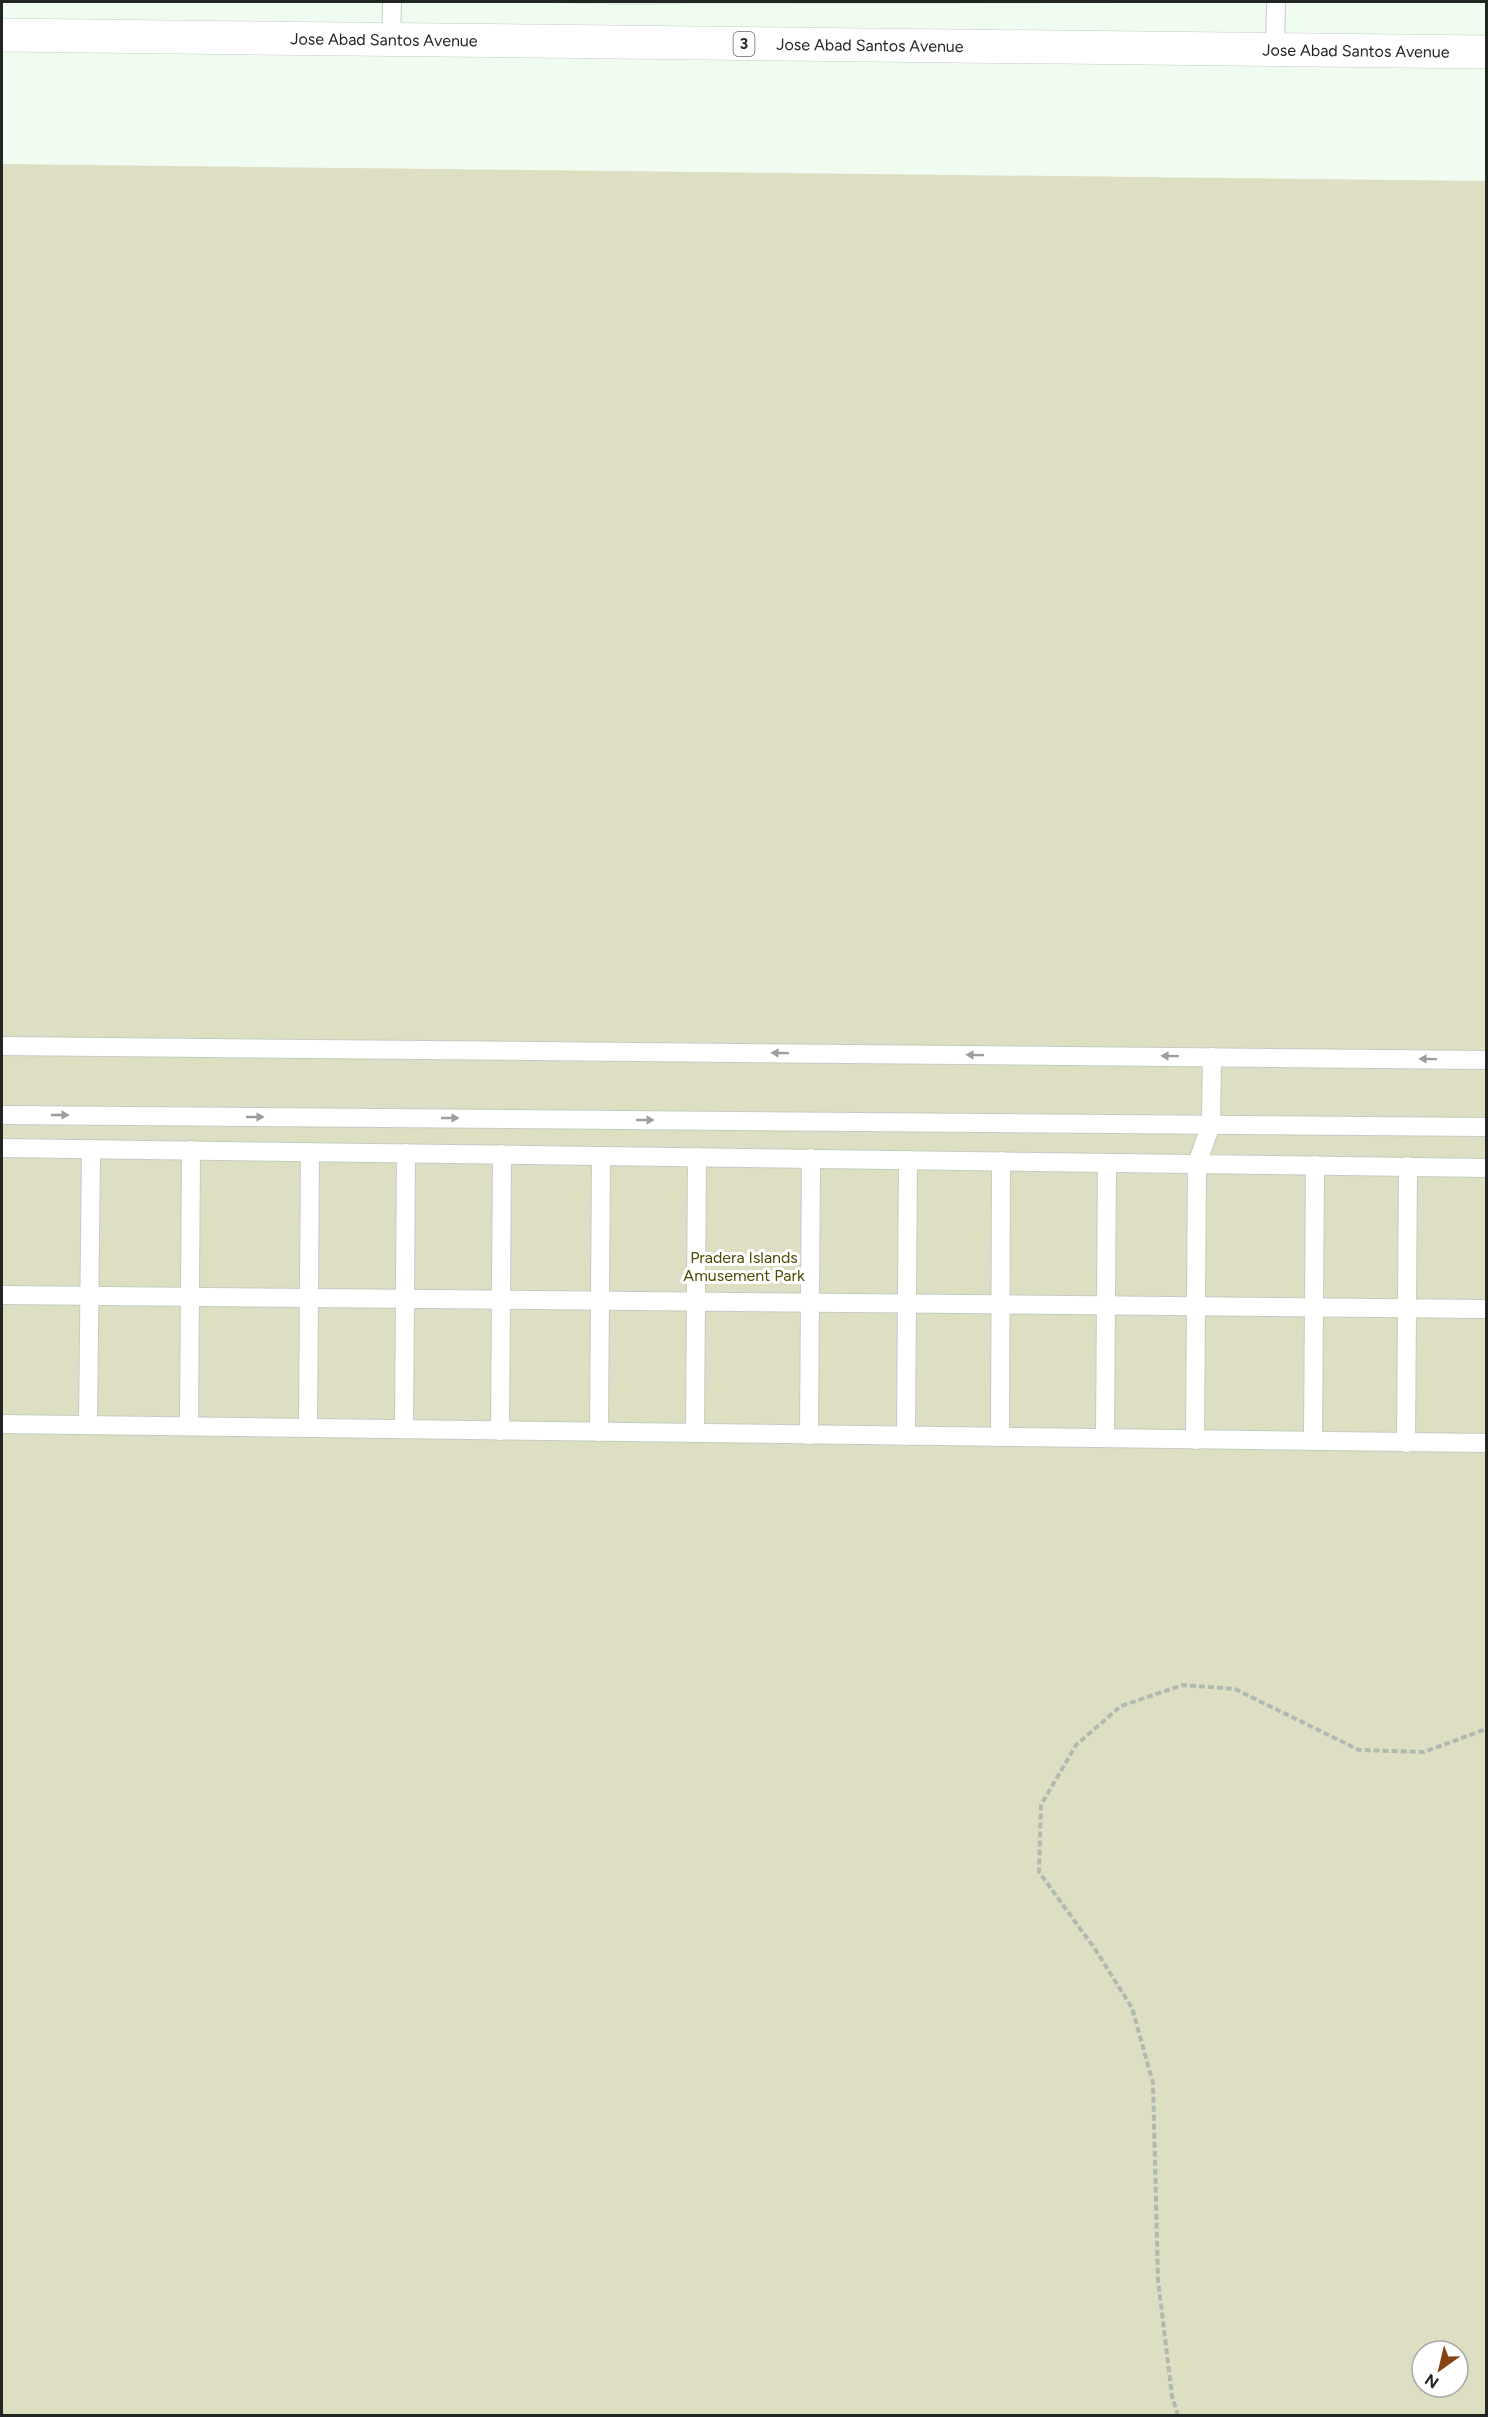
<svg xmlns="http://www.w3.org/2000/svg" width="1488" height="2417" font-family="Figtree,sans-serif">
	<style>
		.built { fill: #e1f2e0 }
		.green { fill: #dedec3; fill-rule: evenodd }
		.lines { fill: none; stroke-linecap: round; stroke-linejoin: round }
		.service-casing { stroke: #c2cdc2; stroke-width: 20 }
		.trunk-casing { stroke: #c2cdc2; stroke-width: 34 }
		.path { stroke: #b1bab0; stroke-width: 4; stroke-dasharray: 6 3; stroke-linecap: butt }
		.service { stroke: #fff; stroke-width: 18 }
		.trunk { stroke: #fff; stroke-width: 33 }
		.oneway { fill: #9c9d9c }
		.labels { text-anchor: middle; stroke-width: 6; stroke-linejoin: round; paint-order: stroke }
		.shield { fill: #fff; stroke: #646764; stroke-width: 1.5 }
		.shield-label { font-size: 15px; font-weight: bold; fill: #222622 }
		.street-label { font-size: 16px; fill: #222622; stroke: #fff }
		.park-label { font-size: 16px; fill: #4e4b02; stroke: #fff }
	</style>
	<rect width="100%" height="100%" fill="#f1fcf0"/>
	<polygon class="built" points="520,2 1443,2 615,5"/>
	<path class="green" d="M2,164L1486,181V2415L2,2416ZM1422,2351H1458V2387H1422Z"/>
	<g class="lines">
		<g class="service-casing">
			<g id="service">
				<polyline points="391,40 392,2"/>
				<polyline points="1275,49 1276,2"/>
				<polyline points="2,1046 1486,1060"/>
				<polyline points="2,1115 1486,1127"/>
				<polyline points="2,1148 1486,1168"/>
				<polyline points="2,1295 1486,1309"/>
				<polyline points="2,1424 1486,1443"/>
				<polyline points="88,1425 91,1149"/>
				<polyline points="189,1426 191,1150"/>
				<polyline points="308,1428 310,1152"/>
				<polyline points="404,1429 406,1153"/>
				<polyline points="500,1431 502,1154"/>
				<polyline points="599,1432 601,1156"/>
				<polyline points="695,1433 697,1157"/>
				<polyline points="809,1435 811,1158"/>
				<polyline points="906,1436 908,1160"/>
				<polyline points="1000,1437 1001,1161"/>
				<polyline points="1105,1438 1107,1163"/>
				<polyline points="1195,1440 1197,1164 1211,1124 1212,1057"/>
				<polyline points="1313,1441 1315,1165"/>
				<polyline points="1406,1443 1408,1166"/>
			</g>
		</g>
		<g class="trunk-casing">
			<g id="trunk">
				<path id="s1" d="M2,35L1486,52"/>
			</g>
		</g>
		<polyline class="path" points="1178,2416 1172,2396 1158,2280 1153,2083 1132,2008 1095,1949 1039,1872 1041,1805 1076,1745 1121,1706 1183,1685 1235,1689 1359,1750 1424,1752 1486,1729"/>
		<use href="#service" class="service"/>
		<use href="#trunk" class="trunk"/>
	</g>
	<defs><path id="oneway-solid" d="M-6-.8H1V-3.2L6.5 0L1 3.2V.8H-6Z" transform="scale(1.5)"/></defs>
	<g class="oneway">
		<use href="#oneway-solid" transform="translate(780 1053) rotate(-179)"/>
		<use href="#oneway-solid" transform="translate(975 1055) rotate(-179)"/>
		<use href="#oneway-solid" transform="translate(1170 1056) rotate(-179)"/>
		<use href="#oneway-solid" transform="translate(1428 1059) rotate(-179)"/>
		<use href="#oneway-solid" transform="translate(60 1115)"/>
		<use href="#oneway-solid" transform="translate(255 1117)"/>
		<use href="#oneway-solid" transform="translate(450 1118)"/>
		<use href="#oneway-solid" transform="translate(645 1120)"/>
	</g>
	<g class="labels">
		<rect class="shield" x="733.5" y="32" width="21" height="24" rx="4.5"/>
		<g class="shield-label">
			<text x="744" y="49">3</text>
		</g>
		<g class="street-label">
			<text dy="6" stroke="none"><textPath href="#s1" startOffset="382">Jose Abad Santos Avenue</textPath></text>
			<text dy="6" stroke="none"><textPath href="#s1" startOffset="868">Jose Abad Santos Avenue</textPath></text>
			<text dy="6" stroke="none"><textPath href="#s1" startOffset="1354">Jose Abad Santos Avenue</textPath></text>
		</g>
		<g class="park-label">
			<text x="744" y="1263">Pradera Islands<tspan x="744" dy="18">Amusement Park</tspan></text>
		</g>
	</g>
	<rect width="1488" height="2417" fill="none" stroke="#222622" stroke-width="6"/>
	<g transform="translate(1440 2369) rotate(214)"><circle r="28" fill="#ffffff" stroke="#a7a8a7" stroke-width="1.5"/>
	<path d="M0-4.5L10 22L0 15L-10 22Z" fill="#864316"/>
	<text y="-9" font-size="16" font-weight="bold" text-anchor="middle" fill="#222622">N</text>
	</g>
</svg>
